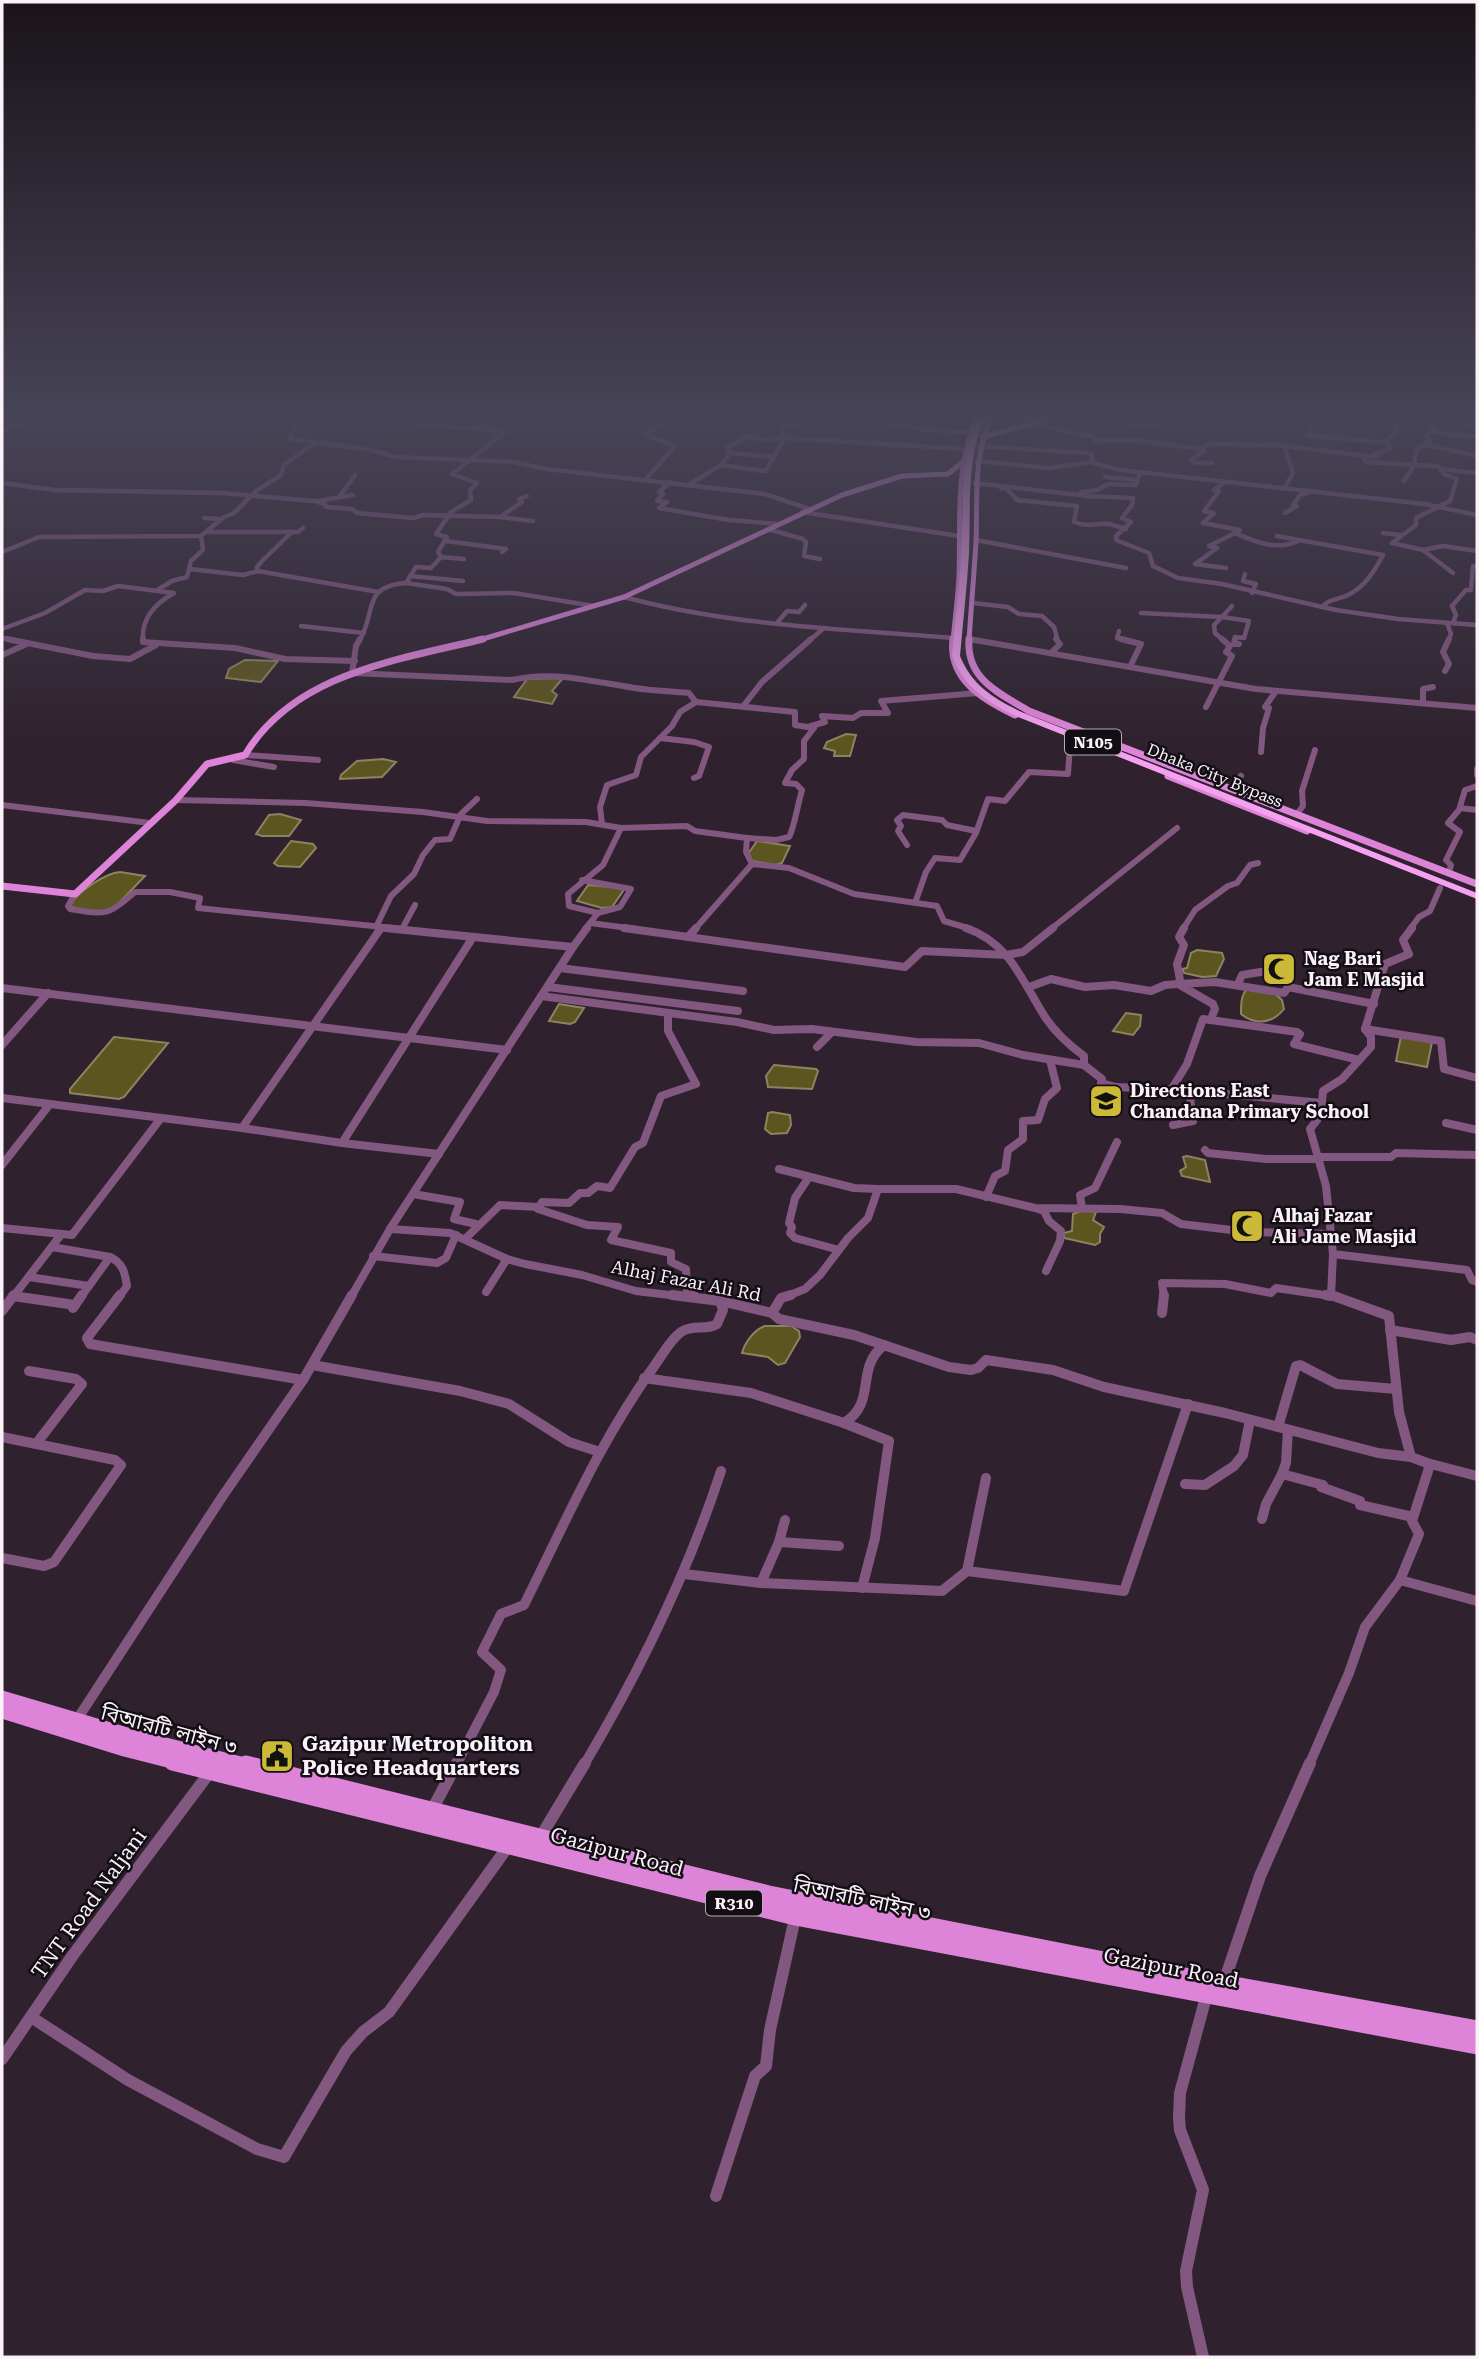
<svg xmlns="http://www.w3.org/2000/svg" width="1479" height="2359" font-family="'Roboto Serif','Noto Sans Bengali',serif">
	<style>
		.water { fill: #5d5520; stroke: #8c8461; stroke-width: 2 }
		.lines { fill: none; stroke-linecap: round; stroke-linejoin: round }
		.minor-far4 { stroke: #825780; stroke-width: 4.5 }
		.minor-far3 { stroke: #825780; stroke-width: 6 }
		.minor-far2 { stroke: #825780; stroke-width: 8 }
		.minor-far1 { stroke: #825780; stroke-width: 10 }
		.minor { stroke: #825780; stroke-width: 12 }
		.major-far3 { stroke: #dd84d9; stroke-width: 5 }
		.major-far2 { stroke: #dd84d9; stroke-width: 7 }
		.major-far1 { stroke: #dd84d9; stroke-width: 11 }
		.major { stroke: #dd84d9; stroke-width: 15 }
		.highway { fill: #f6a0f2; fill-rule: evenodd }
		.rail { stroke: #c3b9c2; stroke-width: 2; stroke-dasharray: 7 7; stroke-linecap: butt }
		.labels { text-anchor: middle; stroke-width: 5; stroke-linejoin: round; paint-order: stroke }
		.shield { fill: #130e13; stroke: #b5adb4; stroke-width: 2 }
		.shield-label { font-size: 16px; font-weight: bold; fill: #faf1f9 }
		.far-street-label { font-size: 16px; fill: #faf1f9; stroke: #130e13 }
		.poi-label { font-size: 18px; font-weight: bold; fill: #faf1f9; stroke: #130e13; text-anchor: start }
		.street-label { font-size: 18px; fill: #faf1f9; stroke: #130e13 }
		.near-street-label { font-size: 21px; fill: #faf1f9; stroke: #130e13 }
		.near-poi-label { font-size: 21px; font-weight: bold; fill: #faf1f9; stroke: #130e13; text-anchor: start }
	</style>
	<rect width="100%" height="100%" fill="#2f222e"/>
	<g class="water">
		<polygon points="245,660 278,661 261,682 226,678 229,669"/>
		<polygon points="563,678 552,691 557,695 552,704 514,697 527,679"/>
		<polygon points="846,734 856,735 850,756 834,756 835,751 824,748 827,742"/>
		<polygon points="383,759 396,762 382,777 340,779 341,775 357,761"/>
		<polygon points="280,814 301,820 289,836 262,836 256,834 269,815"/>
		<polygon points="291,841 313,844 316,848 300,867 278,866 274,863"/>
		<polygon points="757,841 790,846 782,863 776,865 752,861 748,854"/>
		<path d="M120,872L145,876L119,903L106,912L74,909L70,905C78,892 105,873 120,872Z"/>
		<polygon points="588,885 622,888 623,891 612,907 602,908 577,901"/>
		<polygon points="1197,950 1222,953 1224,959 1216,976 1202,977 1184,973 1182,969 1187,968 1191,953"/>
		<path d="M1248,988L1273,992L1282,1000L1284,1009C1273,1023 1256,1026 1241,1014C1241,1004 1241,994 1248,988Z"/>
		<polygon points="559,1004 584,1008 575,1022 570,1024 549,1021"/>
		<polygon points="1126,1013 1141,1015 1140,1026 1133,1035 1113,1031"/>
		<polygon points="1401,1036 1432,1042 1427,1067 1396,1061"/>
		<polygon points="114,1037 168,1043 124,1097 119,1099 70,1093 70,1089"/>
		<polygon points="774,1065 816,1069 818,1071 812,1089 768,1087 766,1076"/>
		<polygon points="772,1112 790,1115 791,1125 787,1133 771,1134 765,1129 768,1113"/>
		<polygon points="1187,1156 1205,1160 1210,1182 1182,1176 1180,1171 1186,1167 1183,1157"/>
		<polygon points="1083,1210 1096,1212 1093,1220 1104,1227 1100,1234 1100,1242 1095,1245 1064,1238 1064,1233 1072,1231 1073,1214"/>
		<path d="M765,1326H791L799,1331L800,1337L785,1363L778,1365L768,1357L742,1353C745,1342 754,1330 765,1326Z"/>
	</g>
	<g class="lines">
		<g class="minor-far4">
			<polyline points="301,413 289,439 367,449 396,457 514,462 546,469 765,494 809,509"/>
			<polyline points="406,413 402,416 420,418 416,422 418,425 480,429 487,429 500,413"/>
			<polyline points="834,413 923,429 969,433"/>
			<polyline points="1023,413 1020,415 1022,417 1049,420"/>
			<polyline points="1174,413 1273,416 1271,413"/>
			<polyline points="1302,413 1303,419 1311,423 1308,425 1311,433 1307,435"/>
			<polyline points="1436,413 1477,426"/>
			<polyline points="1056,417 1092,421 1119,414 1133,424 1158,425"/>
			<polyline points="781,419 783,416 805,419"/>
			<polyline points="1425,423 1434,426 1425,439 1431,440 1427,445 1477,456"/>
			<polyline points="1035,425 1092,436 1096,441 1131,440 1202,449 1208,444 1278,445 1366,456 1364,459 1367,462 1414,465 1417,448 1427,445"/>
			<polyline points="2,429 46,413"/>
			<polyline points="1432,430 1450,435 1477,436"/>
			<polyline points="1307,435 1388,443 1391,449 1375,454 1379,456 1369,457"/>
			<polyline points="1388,443 1386,440 1396,434 1397,428 1392,427 1401,421 1425,423 1424,420 1428,416 1426,413"/>
			<polyline points="979,446 1087,453 1092,454 1093,463 1121,470 1425,504 1477,515"/>
			<polyline points="1284,446 1293,473 1285,487"/>
			<polyline points="1204,451 1191,460 1195,463 1212,463"/>
			<polyline points="774,456 784,439 781,425 793,426 823,413"/>
			<polyline points="977,461 1049,468 1091,462"/>
			<polyline points="721,465 765,471 774,457 730,453"/>
			<polyline points="1440,469 1477,473"/>
			<polyline points="1105,477 1137,480"/>
			<polyline points="646,479 675,446 644,434 671,419 674,413"/>
			<polyline points="670,482 659,492 663,494 657,501 667,502 659,508 729,520 779,524"/>
			<polyline points="2,483 55,490 223,493 314,501 325,504 326,507 352,509 357,513 414,518 423,515 500,517 533,521"/>
			<polyline points="975,483 1088,496 1133,498 1132,505 1122,518 1131,522 1116,536 1116,540 1149,553 1153,566 1178,578 1222,584 1336,610 1398,619 1477,625"/>
			<polyline points="690,484 721,465 730,453 727,448 747,436 762,440 784,438 965,449"/>
			<path d="M1001,488H1006L1017,500L1077,506L1074,522C1090,528 1096,522 1109,524C1114,525 1120,527 1126,529"/>
			<polyline points="1081,492 1097,490 1109,484 1136,485 1140,473"/>
			<polyline points="339,497 355,475"/>
			<polyline points="318,501 353,495"/>
			<polyline points="802,512 959,536"/>
			<polyline points="1285,513 1297,506 1293,505 1300,495 1307,493"/>
			<polyline points="500,517 522,502 519,499 527,496"/>
			<polyline points="204,518 220,519"/>
			<path d="M1203,523L1240,530L1235,533C1256,542 1276,551 1298,541"/>
			<polyline points="1203,523 1214,513 1204,511 1219,491 1214,490 1223,483"/>
			<polyline points="768,529 803,539 806,542 804,556 820,559"/>
			<polyline points="209,532 298,532 303,528"/>
			<polyline points="1383,533 1401,535"/>
			<path d="M1277,536L1383,555C1375,570 1365,587 1348,595C1338,600 1330,598 1322,607"/>
			<polyline points="976,540 1126,568"/>
			<polyline points="446,541 506,549 502,552"/>
			<polyline points="1392,543 1416,525 1416,518 1450,501 1457,479 1444,474 1438,466 1414,465 1404,481"/>
			<polyline points="1392,543 1423,550 1453,573"/>
			<polyline points="1423,550 1443,546 1477,551"/>
			<polyline points="2,552 39,537 201,536 224,517 234,513 256,491 281,475 284,465 316,442"/>
			<polyline points="441,557 464,559"/>
			<polyline points="1226,568 1195,564 1217,548 1209,546 1235,533"/>
			<polyline points="190,569 243,575 258,571 378,592"/>
			<polyline points="258,571 257,567 261,562 292,532"/>
			<polyline points="1245,574 1243,581 1256,584 1252,593"/>
			<polyline points="410,576 463,581"/>
			<polyline points="406,583 447,589 456,594 514,593 594,606"/>
			<polyline points="159,589 172,581 187,577 191,561 203,550 201,536"/>
			<path d="M624,597C731,626 843,629 953,638"/>
			<polyline points="973,603 1008,607 1019,614 1042,616 1054,627 1058,641"/>
			<polyline points="1141,613 1222,617 1232,606"/>
			<polyline points="777,623 787,611 799,612 805,605"/>
			<polyline points="1447,623 1451,634 1448,641"/>
			<polyline points="1453,623 1456,615 1452,606 1466,590 1471,590 1473,566 1477,566"/>
			<polyline points="301,626 364,633"/>
			<path d="M2,629L45,613L85,590L103,591L118,586L174,593C156,603 141,618 143,641"/>
			<polyline points="1119,631 1117,638 1128,641"/>
			<polyline points="2,638 15,641"/>
			<polyline points="969,639 982,641"/>
			<path d="M359,641C377,613 361,586 406,583L416,567L431,568L441,557L438,552L447,537L436,534L451,512L471,500L470,490L477,483L452,474L505,432L487,429"/>
			<polyline points="809,641 824,628"/>
			<polyline points="1224,641 1215,633 1214,625 1222,617 1249,621 1244,638 1235,637 1234,641"/>
		</g>
		<g class="minor-far3">
			<polyline points="7,639 93,656 130,659 156,645"/>
			<polyline points="143,639 143,642 235,648 285,659 355,661"/>
			<path d="M360,639L356,646L352,673L512,680C555,670 593,682 635,688C653,691 671,691 689,693L696,702"/>
			<polyline points="969,639 1256,689 1477,708"/>
			<polyline points="1121,639 1141,644 1130,667"/>
			<polyline points="1235,639 1234,644 1239,644"/>
			<polyline points="1052,652 1060,644 1056,639"/>
			<polyline points="2,655 27,644"/>
			<polyline points="1445,671 1449,664 1443,652 1449,639"/>
			<polyline points="1423,702 1423,689 1433,687"/>
			<polyline points="744,705 762,682 811,639"/>
			<polyline points="1206,707 1232,656 1226,652 1230,646 1222,639"/>
			<polyline points="811,726 825,722 822,716 853,718 861,713 888,713 881,701 978,693"/>
			<polyline points="660,738 694,742 709,747 699,776 694,778"/>
			<polyline points="1261,752 1263,728 1269,708 1265,707 1276,691"/>
			<polyline points="245,755 318,760"/>
			<polyline points="233,760 274,767"/>
			<polyline points="1477,769 1477,775"/>
			<polyline points="1233,787 1241,776"/>
			<polyline points="176,800 305,803 423,812 487,821 586,822 621,828 687,826 695,831 747,838 746,852 752,864 789,868 854,894 937,906 944,921 971,929"/>
			<polyline points="2,805 150,823"/>
			<polyline points="1460,808 1477,810"/>
			<polyline points="1297,814 1303,806 1302,791 1315,750"/>
			<path d="M602,824L600,807L607,785L636,775L641,757L672,726L680,712L696,702L795,712V725L814,728L804,741V759L792,770L785,783L796,784L802,790C798,803 794,829 789,837L776,840L747,838"/>
			<polyline points="907,845 898,831 901,826 897,820 903,815 942,820 947,825 976,831"/>
			<polyline points="1449,873 1451,865 1446,860 1460,832 1448,823 1459,810 1465,790 1477,786"/>
			<polyline points="582,880 631,889 620,907 598,913"/>
			<path d="M75,894L68,906L70,909C106,915 107,916 135,892H170L200,898L198,908L402,929"/>
			<polyline points="915,903 926,872 935,858 960,860 976,833 988,799 1005,801 1029,772 1068,774 1070,746 1083,741"/>
			<polyline points="590,923 598,913 569,906 568,894 603,865 621,828"/>
			<polyline points="376,927 391,896 414,874 423,855 435,840 450,839 461,814 477,799"/>
			<polyline points="380,929 382,927"/>
			<polyline points="402,929 415,905"/>
			<polyline points="585,929 590,923 636,929"/>
			<polyline points="695,929 752,864"/>
			<polyline points="1051,929 1177,828"/>
			<polyline points="1183,929 1195,910 1228,886 1237,883 1250,865 1258,863"/>
			<polyline points="1410,929 1419,917 1430,911 1440,888"/>
		</g>
		<g class="minor-far2">
			<polyline points="385,928 573,947 587,928"/>
			<polyline points="624,928 905,967 922,951 1006,955 1023,952 1053,928"/>
			<path d="M966,928C1010,943 1022,981 1045,1017C1055,1032 1069,1045 1084,1056V1065L1102,1079L1101,1083L1116,1087L1183,1090L1322,1103"/>
			<polyline points="1412,928 1403,940 1409,954 1385,964 1365,1029 1371,1037 1371,1047 1342,1079 1323,1091 1321,1115 1310,1129 1326,1186 1333,1254 1467,1270 1472,1280 1477,1282"/>
			<polyline points="688,937 696,928"/>
			<polyline points="560,968 743,991"/>
			<polyline points="1238,984 1242,975 1267,971 1290,975 1288,987"/>
			<polyline points="548,987 738,1011"/>
			<polyline points="1029,987 1051,979 1085,987 1114,985 1151,991 1165,985 1178,984 1180,980 1177,964 1184,945 1179,937 1184,928"/>
			<polyline points="2,988 507,1050"/>
			<polyline points="541,996 737,1022 774,1030 812,1029 916,1042 979,1043 1023,1055 1084,1065"/>
			<polyline points="668,1013 668,1031 696,1084 661,1096 643,1143 635,1147 610,1188 597,1186 588,1193 580,1193 569,1203 542,1202 538,1209 587,1225 618,1227 611,1240 671,1253 671,1262 686,1269 687,1290 695,1297"/>
			<polyline points="1211,1019 1215,1009 1213,1004 1178,984 1215,982 1284,993 1288,987 1374,1004"/>
			<polyline points="1365,1029 1441,1041 1444,1069 1477,1078"/>
			<polyline points="2,1045 48,993"/>
			<polyline points="817,1047 832,1032"/>
			<polyline points="1171,1090 1187,1064 1203,1019 1297,1032 1300,1034 1294,1044 1359,1060"/>
			<polyline points="2,1098 242,1128 381,928"/>
			<polyline points="1446,1123 1477,1130"/>
			<polyline points="1173,1125 1193,1121 1189,1090"/>
			<polyline points="242,1128 342,1143 473,937"/>
			<polyline points="342,1143 439,1154"/>
			<polyline points="1205,1150 1208,1153 1266,1159 1318,1159"/>
			<polyline points="1317,1157 1391,1157 1396,1153 1477,1155"/>
			<polyline points="2,1165 50,1104"/>
			<polyline points="779,1169 854,1188 878,1189"/>
			<polyline points="809,1177 795,1198 789,1223 792,1227 790,1233 795,1238 839,1250"/>
			<polyline points="413,1194 460,1202 454,1219 476,1224"/>
			<polyline points="986,1197 995,1176 1005,1171 1008,1150 1023,1139 1023,1121 1038,1120 1045,1099 1057,1088 1050,1060"/>
			<polyline points="1082,1208 1080,1195 1095,1188 1117,1142"/>
			<polyline points="1038,1209 1044,1211 1049,1221 1061,1231 1060,1241 1046,1271"/>
			<polyline points="2,1228 72,1235 161,1118"/>
			<polyline points="390,1229 450,1233 507,1259 525,1264 582,1275 636,1291 686,1297"/>
			<polyline points="465,1239 500,1205 539,1207"/>
			<path d="M52,1247L110,1257C123,1263 125,1273 127,1286L119,1297"/>
			<polyline points="1333,1254 1331,1296 1334,1297"/>
			<polyline points="373,1256 437,1263 446,1258 456,1235"/>
			<polyline points="29,1277 89,1286"/>
			<polyline points="486,1292 507,1259"/>
			<polyline points="13,1296 20,1297"/>
			<polyline points="13,1297 60,1236"/>
			<polyline points="81,1297 110,1257"/>
			<polyline points="351,1297 390,1229 573,947"/>
			<polyline points="785,1297 805,1289 820,1275 848,1238 868,1218 878,1189 956,1189 1035,1208 1120,1209 1162,1213 1181,1224 1248,1232 1330,1234"/>
			<polyline points="1164,1297 1162,1283 1225,1284 1271,1293 1276,1288 1331,1296"/>
		</g>
		<g class="minor-far1">
			<polyline points="120,1295 87,1338 90,1344 303,1380"/>
			<polyline points="672,1295 720,1301 772,1313 781,1298 791,1295"/>
			<polyline points="693,1295 695,1297"/>
			<polyline points="1326,1295 1331,1296"/>
			<polyline points="13,1296 75,1305"/>
			<polyline points="73,1308 82,1295"/>
			<polyline points="2,1311 14,1295"/>
			<polyline points="772,1313 779,1319 854,1335 949,1367 971,1370 978,1368 986,1360 1053,1370 1104,1387 1225,1413 1378,1453 1411,1457"/>
			<polyline points="1162,1313 1164,1295"/>
			<polyline points="1390,1330 1451,1340 1470,1337 1477,1340"/>
			<polyline points="312,1365 460,1391 509,1404 569,1442 600,1452"/>
			<polyline points="29,1371 76,1379 82,1384 36,1444"/>
			<path d="M644,1378L751,1393L844,1423C878,1402 854,1369 884,1345"/>
			<polyline points="844,1423 889,1441 875,1538 862,1588"/>
			<polyline points="1278,1427 1296,1366 1300,1365 1337,1384 1396,1389"/>
			<polyline points="2,1437 115,1460 121,1465 54,1562 44,1566 2,1558"/>
			<polyline points="1427,1463 1477,1476"/>
			<polyline points="1282,1474 1286,1463 1288,1430"/>
			<polyline points="1185,1484 1205,1485 1234,1466 1243,1455 1250,1420"/>
			<polyline points="1262,1519 1266,1504 1282,1474 1323,1485 1321,1487 1360,1501 1360,1505 1413,1517"/>
			<polyline points="779,1542 839,1546"/>
			<polyline points="967,1571 1124,1591 1188,1404"/>
			<polyline points="684,1574 761,1583 942,1591 967,1571 986,1478"/>
			<polyline points="1400,1580 1477,1601"/>
			<polyline points="761,1583 779,1542 785,1520"/>
			<polyline points="78,1718 222,1497 303,1380 352,1295"/>
			<path d="M456,1765L494,1692L501,1670L482,1652L501,1614L524,1605C565,1523 601,1439 655,1365C663,1354 670,1340 681,1332C692,1324 706,1331 717,1324L723,1310L720,1301"/>
			<path d="M584,1765C640,1671 687,1575 721,1471"/>
			<polyline points="1309,1765 1349,1673 1365,1627 1400,1580 1419,1534 1412,1521 1429,1468 1427,1463 1411,1457 1399,1412 1389,1316 1331,1295"/>
		</g>
		<g class="minor">
			<polyline points="433,1808 457,1763"/>
			<polyline points="541,1836 585,1763"/>
			<polyline points="1224,1982 1260,1876 1310,1763"/>
			<polyline points="31,2017 128,2080 257,2149 284,2157 346,2051 363,2032 389,2012 509,1845"/>
			<polyline points="2,2059 73,1955 210,1772"/>
			<polyline points="716,2196 755,2076 766,2066 770,2030 795,1918"/>
			<polyline points="1203,2357 1187,2287 1186,2271 1203,2190 1180,2130 1179,2118 1180,2093 1206,1997"/>
		</g>
		<g class="major-far3">
			<polyline points="982,437 1074,413"/>
			<polyline points="476,641 624,597 842,495 902,476 948,474 963,462"/>
			<path d="M953,641C955,619 958,598 959,576C961,521 954,464 979,413"/>
			<path d="M969,641C971,608 974,575 976,542C978,493 972,460 993,413"/>
		</g>
		<g class="major-far2">
			<path d="M953,639C948,679 983,700 1015,715"/>
			<path d="M969,639C966,679 999,693 1029,711L1477,884"/>
			<polyline points="1168,776 1307,831"/>
			<path d="M2,886L75,894L176,800L207,764L245,755C294,673 398,660 483,639"/>
		</g>
		<g class="major-far1">
			<polyline points="2,1696 134,1735 253,1765"/>
			<polyline points="2,1704 130,1744 214,1765"/>
			<polyline points="2,1713 124,1751 179,1765"/>
		</g>
		<g class="major">
			<polyline points="172,1763 795,1918 1477,2047"/>
			<polyline points="207,1763 748,1897 1285,2004 1477,2036"/>
			<polyline points="246,1763 769,1893 1185,1975 1477,2028"/>
		</g>
		<path class="highway" d="M980,413H986C966,461 971,502 969,553C967,587 963,622 960,656C972,686 996,700 1024,713L1477,893V899L1018,717C989,703 964,688 952,656C955,622 960,587 961,552C964,502 959,460 980,413Z"/>
		<polyline class="rail" points="2,432 54,413"/>
	</g>
	<linearGradient id="sky" x2="0" y2="1"><stop stop-color="#1a1319"/><stop offset="0.56" stop-color="#474457"/><stop offset="1" stop-color="#474457" stop-opacity="0"/></linearGradient>
	<rect width="1479" height="743" fill="url(#sky)"/>
	<defs>
		<g id="mosque-square" transform="scale(1.75)"><rect x="-9" y="-9" width="18" height="18" rx="4" fill="#ccb938" stroke="#130e13"/><path d="M3.5-4.9A6 6 0 1 0 3.5 4.9A5 5 0 1 1 3.5-4.9Z" fill="#111"/></g>
		<g id="school-square" transform="scale(1.75)"><rect x="-9" y="-9" width="18" height="18" rx="4" fill="#ccb938" stroke="#130e13"/><path d="M0-5L7-2L0 1L-7-2ZM-4 1L0 2.5L4 1V4Q0 6-4 4Z" fill="#111"/></g>
		<g id="civic-square" transform="scale(1.75)"><rect x="-9" y="-9" width="18" height="18" rx="4" fill="#ccb938" stroke="#130e13"/><path d="M-.6-6.5H3V-4.5H.6V-3L4-1V1h2V6H-6V1h2V-1L-.6-3ZM-1.2 2.5V6h2.4V2.5Z" fill="#111"/></g>
	</defs>
	<g fill-rule="evenodd">
		<use href="#mosque-square" x="1279" y="969"/>
		<use href="#school-square" x="1106" y="1101"/>
		<use href="#mosque-square" x="1247" y="1226"/>
		<use href="#civic-square" x="277" y="1756"/>
	</g>
	<g class="labels">
		<g class="shield">
			<rect x="1065" y="729.5" width="56" height="25" rx="5"/>
			<rect x="706" y="1890.5" width="56" height="25" rx="5"/>
		</g>
		<g class="shield-label">
			<text x="1093" y="748">N105</text>
			<text x="734" y="1909">R310</text>
		</g>
		<g class="far-street-label">
			<text transform="translate(1215 775) rotate(22)" y="6">Dhaka City Bypass</text>
		</g>
		<g class="poi-label">
			<text x="1304" y="965">Nag Bari<tspan x="1304" dy="21">Jam E Masjid</tspan></text>
			<text x="1130" y="1097">Directions East<tspan x="1130" dy="21">Chandana Primary School</tspan></text>
			<text x="1272" y="1222">Alhaj Fazar<tspan x="1272" dy="21">Ali Jame Masjid</tspan></text>
		</g>
		<g class="street-label">
			<text transform="translate(686 1281) rotate(11)" y="6">Alhaj Fazar Ali Rd</text>
		</g>
		<g class="near-street-label">
			<text transform="translate(169 1730) rotate(15)" y="7">বিআরটি লাইন ৩</text>
			<text transform="translate(617 1852) rotate(15)" y="7">Gazipur Road</text>
			<text transform="translate(862 1899) rotate(12)" y="7">বিআরটি লাইন ৩</text>
			<text transform="translate(89 1904) rotate(-54)" y="7">TNT Road Naljani</text>
			<text transform="translate(1171 1968) rotate(11)" y="7">Gazipur Road</text>
		</g>
		<g class="near-poi-label">
			<text x="302" y="1751">Gazipur Metropoliton<tspan x="302" dy="24">Police Headquarters</tspan></text>
		</g>
	</g>
	<rect width="1479" height="2359" fill="none" stroke="#faf1f9" stroke-width="7"/>
</svg>
